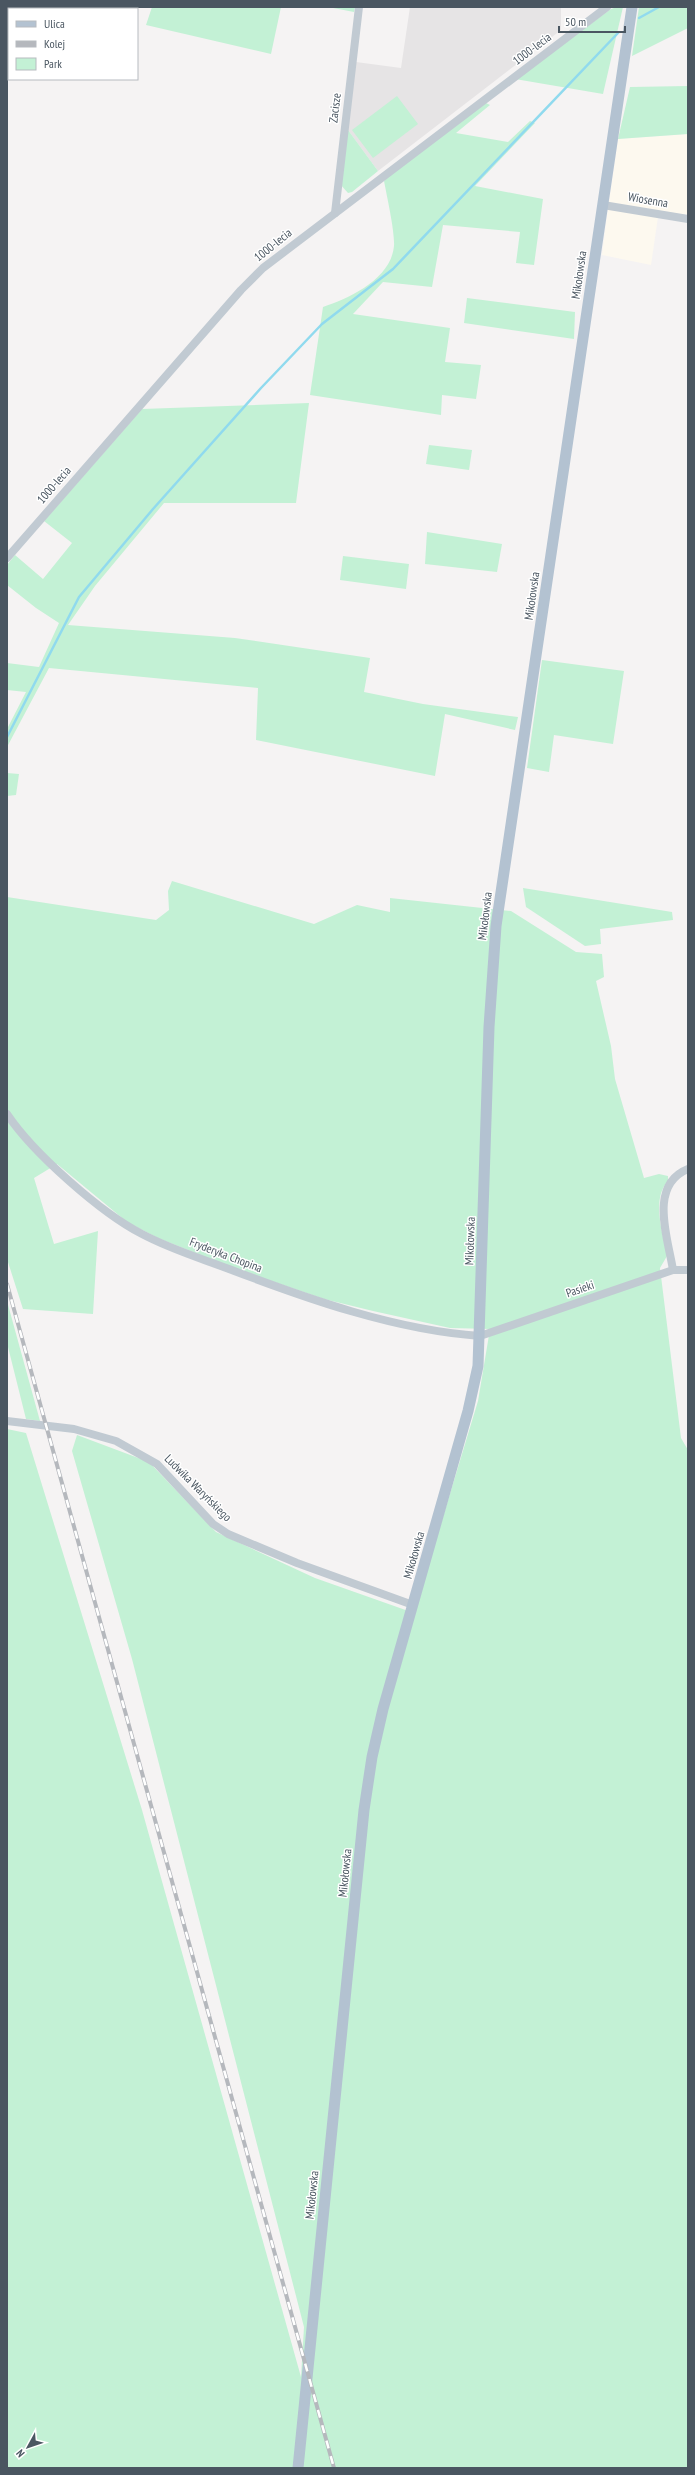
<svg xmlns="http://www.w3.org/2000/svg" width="695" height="2475" font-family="'PT Sans Narrow',sans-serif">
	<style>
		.commercial { fill: #fdf9ef }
		.education { fill: #e6e4e5 }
		.green { fill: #c3f1d5 }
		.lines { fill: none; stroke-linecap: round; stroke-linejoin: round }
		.stream { stroke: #90daee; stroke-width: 2.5 }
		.minor { stroke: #c1cad2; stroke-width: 8 }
		.major { stroke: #b3c2d1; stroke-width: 11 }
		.rail-casing { stroke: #b5b8bd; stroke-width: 4 }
		.rail { stroke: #fff; stroke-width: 2.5; stroke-dasharray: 8; stroke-linecap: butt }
		.labels { text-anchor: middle; stroke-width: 3; stroke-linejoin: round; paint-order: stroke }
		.street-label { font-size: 12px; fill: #4a5661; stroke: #fff }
	</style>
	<rect width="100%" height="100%" fill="#f5f3f3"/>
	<g class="commercial">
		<polygon points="688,134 688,215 609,203 618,139"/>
		<polygon points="608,208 658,217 651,265 602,255"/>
	</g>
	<polygon class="education" points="410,7 561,7 561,30 378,171 348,130 356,62 401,68"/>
	<g class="green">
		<polygon points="152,7 281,7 271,54 146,25"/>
		<polygon points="328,7 355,7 354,12"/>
		<polygon points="617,7 623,7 603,94 515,79 611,9"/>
		<polygon points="639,7 688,7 688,28 632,56"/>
		<polygon points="688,86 688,134 618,139 630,87"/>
		<polygon points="397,96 418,124 373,158 352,130"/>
		<path d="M486,103L490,105L456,133L508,142L530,121L535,123L475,186L543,199L534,265L516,263L520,232L443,225L432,287L383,282L353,314L450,328L445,362L481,365L476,399L442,395L441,415L310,395L323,307C350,298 391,279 394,246C395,232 387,197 384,181L396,170Z"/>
		<polygon points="348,130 378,171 352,192 348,193 340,184"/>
		<polygon points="467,298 575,312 574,339 464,323"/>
		<polygon points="309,403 296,503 164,503 95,586 68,625 235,638 370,658 364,692 423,704 518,717 515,730 445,714 435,776 256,740 258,688 49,668 7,747 7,729 26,692 7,690 7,663 39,667 59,623 36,608 7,585 7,565 15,555 43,579 72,543 44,521 142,409"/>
		<polygon points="429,445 472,450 469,470 426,464"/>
		<polygon points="427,532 502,544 497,572 425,564"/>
		<polygon points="343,556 409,564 406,589 340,580"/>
		<polygon points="542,660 624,671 613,744 554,735 549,772 527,768"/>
		<polygon points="7,773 19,774 16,795 7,796"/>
		<path d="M172,881L314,924L357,905L390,912V898L511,911L576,952L602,954L604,977L596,981L611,1046L615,1079L644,1178L659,1174L668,1176V1181C651,1199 663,1234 667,1256L660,1268L681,1438L688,1450V2468H7V1429L26,1433L142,1810L301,2377L304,2327L132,1659L72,1451L77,1435L149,1462L216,1532L315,1578L414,1613L478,1401L490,1329L450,1328L373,1311L324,1299L228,1266L158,1238L127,1222L57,1164L34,1178L54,1244L98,1231L93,1314L23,1309L7,1259V897L156,920L169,910L168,891Z"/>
		<polygon points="523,888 672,912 673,920 600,929 601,944 585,946 526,907"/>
		<polygon points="7,1301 40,1421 26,1419 7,1343"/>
	</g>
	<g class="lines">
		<g class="stream">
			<polyline points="639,18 659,7"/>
			<polyline points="7,737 79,597 153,509 261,388 322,324 393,269 618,33"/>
		</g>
		<g class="minor">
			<polyline points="603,205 688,219"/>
			<polyline points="335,213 359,7"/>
			<polyline points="7,558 241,290 263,268 607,7"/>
			<path d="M7,1114C33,1153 101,1213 142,1234C170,1249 200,1258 229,1269C308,1299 395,1330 480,1336L673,1270H688"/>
			<path d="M673,1270C668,1238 648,1185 688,1169"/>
			<polyline points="7,1421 74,1429 116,1441 157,1464 213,1524 228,1534 297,1563 413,1605"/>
		</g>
		<polyline class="major" points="298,2468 364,1810 372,1757 383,1709 468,1411 478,1366 489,1027 496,926 632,7"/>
		<g class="rail-casing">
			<polyline id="rail" points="7,1284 334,2468"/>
		</g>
		<use href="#rail" class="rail"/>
	</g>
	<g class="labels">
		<g class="street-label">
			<text transform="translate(532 49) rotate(-37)" y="4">1000-lecia</text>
			<text transform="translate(335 108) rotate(-83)" y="4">Zacisze</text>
			<text transform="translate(648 200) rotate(10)" y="4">Wiosenna</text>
			<text transform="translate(273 245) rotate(-39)" y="4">1000-lecia</text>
			<text transform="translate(579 275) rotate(-82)" y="4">Mikołowska</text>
			<text transform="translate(54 485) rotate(-49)" y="4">1000-lecia</text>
			<text transform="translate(532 596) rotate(-82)" y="4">Mikołowska</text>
			<text transform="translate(485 916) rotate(-83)" y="4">Mikołowska</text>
			<text transform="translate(470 1241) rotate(-88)" y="4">Mikołowska</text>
			<text transform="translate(226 1255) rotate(21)" y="4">Fryderyka Chopina</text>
			<text transform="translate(580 1289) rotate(-19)" y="4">Pasieki</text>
			<text transform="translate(198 1488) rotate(45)" y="4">Ludwika Waryńskiego</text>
			<text transform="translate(414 1555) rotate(-74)" y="4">Mikołowska</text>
			<text transform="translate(345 1873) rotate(-84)" y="4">Mikołowska</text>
			<text transform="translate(312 2195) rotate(-84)" y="4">Mikołowska</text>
		</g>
	</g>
	<rect width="695" height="2475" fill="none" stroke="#4a5661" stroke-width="16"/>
	<rect x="8" y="8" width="130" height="72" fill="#ffffff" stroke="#b7bbc0"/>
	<rect x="16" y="21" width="20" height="6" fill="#b3c2d1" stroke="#b7bbc0"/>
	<text x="44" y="28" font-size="12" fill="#4a5661">Ulica</text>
	<rect x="16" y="41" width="20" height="6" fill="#b5b8bd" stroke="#b7bbc0"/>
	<text x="44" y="48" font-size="12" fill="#4a5661">Kolej</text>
	<rect x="16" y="58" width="20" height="12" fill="#c3f1d5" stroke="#b7bbc0"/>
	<text x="44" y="68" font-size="12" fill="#4a5661">Park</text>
	<g transform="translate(28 2447) rotate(230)" stroke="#ffffff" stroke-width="3" paint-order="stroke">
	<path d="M0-3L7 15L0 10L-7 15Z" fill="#4a5661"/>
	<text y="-6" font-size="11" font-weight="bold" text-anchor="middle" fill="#4a5661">N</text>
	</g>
	<path d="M559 26v6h66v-6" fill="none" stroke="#4a5661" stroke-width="2"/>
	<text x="565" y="26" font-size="12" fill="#4a5661" stroke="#ffffff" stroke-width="3" paint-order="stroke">50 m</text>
</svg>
